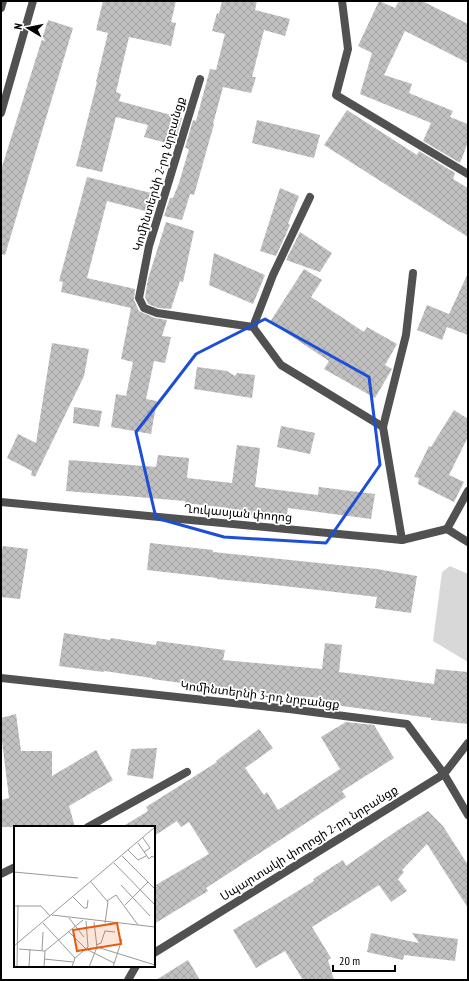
<svg xmlns="http://www.w3.org/2000/svg" width="469" height="981" font-family="'PT Sans Narrow','Noto Sans Armenian',sans-serif">
	<style>
		.grass { fill: #d8d8d8 }
		.building { fill: url(#building-cross-hatch) }
		.lines { fill: none; stroke-linecap: round; stroke-linejoin: round }
		.service { stroke: #515151; stroke-width: 8 }
		.minor { stroke: #515151; stroke-width: 8 }
		.marked { fill: none; stroke: #1d4ed8; stroke-width: 3; stroke-linejoin: round }
		.labels { text-anchor: middle; stroke-width: 3.5; stroke-linejoin: round; paint-order: stroke }
		.street-label { font-size: 12px; fill: #000; stroke: #fff }
		.inset-road { fill: none; stroke: #999; stroke-width: 1 }
		.view { fill: #e8590c; fill-opacity: 0.15; stroke: #e8590c; stroke-width: 2 }
		.inset-edge { fill: none; stroke: #000; stroke-width: 2 }
	</style>
	<defs>
		<pattern id="building-cross-hatch" width="8" height="8" patternUnits="userSpaceOnUse"><rect width="8" height="8" fill="#c0c0c0"/><path d="M0 0l8 8M0 8l8-8" fill="none" stroke="#a3a3a3"/></pattern>
	</defs>
	<rect width="100%" height="100%" fill="#fff"/>
	<polygon class="grass" points="450,566 468,574 468,662 433,641 442,572"/>
	<g class="building">
		<polygon points="103,1 176,1 171,22 176,23 171,46 129,37 116,92 121,94 119,101 182,118 174,145 144,137 148,125 116,117 102,172 76,166 97,82 96,82 108,33 96,30"/>
		<polygon points="222,1 257,1 255,10 290,19 285,36 264,30 252,77 256,77 251,93 223,87 213,124 214,124 194,195 190,194 182,220 164,216 170,198 173,198 179,183 189,149 185,148 193,120 196,121 210,69 216,70 225,34 212,31 217,13 219,14"/>
		<polygon points="379,1 395,8 399,1 422,1 468,24 468,63 405,31 384,75 412,84 409,93 453,111 450,117 468,124 468,142 460,163 423,141 431,123 360,94 372,53 358,46"/>
		<polygon points="48,20 73,28 5,255 1,254 1,170"/>
		<polygon points="347,110 417,155 419,151 455,173 453,179 468,188 468,237 324,145"/>
		<polygon points="257,120 320,135 314,158 252,143"/>
		<polygon points="87,177 159,195 153,213 107,201 87,278 135,289 134,300 139,311 155,318 167,320 162,336 171,337 165,363 154,361 146,399 157,401 151,434 111,427 116,394 126,396 133,362 121,359 131,308 61,292 63,282 59,281"/>
		<polygon points="280,188 299,196 288,224 290,225 276,256 260,251"/>
		<polygon points="166,222 194,231 183,282 180,281 171,309 158,308 148,304 145,297 148,279"/>
		<polygon points="300,232 332,253 320,272 286,260"/>
		<polygon points="214,253 265,275 253,304 209,285"/>
		<polygon points="304,269 322,280 311,297 364,332 367,327 397,344 385,365 392,369 375,398 324,369 329,361 270,322"/>
		<polygon points="468,273 468,335 447,327 442,340 417,330 427,305 449,314"/>
		<polygon points="52,343 89,349 84,376 35,477 31,475 32,471 7,458 18,434 36,443"/>
		<polygon points="197,367 227,371 235,376 237,373 255,375 252,398 194,389"/>
		<polygon points="74,407 102,411 99,427 73,423"/>
		<polygon points="454,410 468,419 468,437 449,475 464,482 454,502 418,484 419,478 414,477 429,446 431,447"/>
		<polygon points="281,426 315,433 310,454 277,447"/>
		<polygon points="237,445 260,448 255,487 318,495 319,487 375,494 371,519 288,508 286,519 247,514 248,513 228,510 229,508 185,503 185,501 66,491 69,460 156,467 158,455 189,458 187,478 232,483"/>
		<polygon points="150,543 213,550 213,552 377,569 417,576 411,613 375,608 377,597 284,586 217,579 217,578 147,570"/>
		<polygon points="3,546 28,549 20,599 1,597 1,556"/>
		<polygon points="64,633 110,640 111,638 156,645 157,641 225,650 223,660 322,669 325,643 342,645 339,672 434,684 436,669 468,672 468,724 431,720 431,718 320,703 321,698 241,691 152,679 152,678 104,671 103,672 59,666"/>
		<polygon points="16,714 21,751 52,751 52,776 96,750 113,780 69,806 75,827 1,827 1,800 9,798 1,733 1,718"/>
		<polygon points="346,722 374,725 394,758 342,791 346,797 206,888 208,891 154,924 154,886 209,854 189,822 181,827 177,821 154,836 154,827 122,827 148,811 146,807 217,762 216,761 259,729 273,748 245,768 264,795 267,792 278,810 340,769 321,737"/>
		<polygon points="157,748 153,779 127,775 131,749"/>
		<polygon points="428,811 443,826 468,865 468,908 427,844 402,870 404,872 398,879 407,891 391,902 379,885 312,927 331,958 328,960 334,980 303,980 285,951 256,968 233,930 280,902 314,881 313,879 343,860 346,866 398,830"/>
		<polygon points="371,933 419,943 412,933 458,939 455,961 404,955 403,960 367,952"/>
		<polygon points="188,960 200,980 156,980"/>
	</g>
	<g class="lines">
		<g class="service">
			<polyline points="342,1 348,49 336,95 468,174"/>
			<polyline points="253,327 273,275 310,197"/>
			<polyline points="383,427 406,335 413,273"/>
		</g>
		<g class="minor">
			<polyline points="1,8 3,1"/>
			<polyline points="200,79 149,246 139,298 144,308 157,313 253,327 281,365 383,427 402,540"/>
			<polyline points="1,113 33,1"/>
			<polyline points="1,502 402,540 447,529 468,542"/>
			<polyline points="447,529 468,491"/>
			<polyline points="1,678 289,709 407,724 444,774 468,815"/>
			<polyline points="88,827 187,772"/>
			<polyline points="1,874 15,867"/>
			<polyline points="154,953 444,774 468,743"/>
			<polyline points="128,980 136,966"/>
		</g>
	</g>
	<path class="marked" d="M265,319L369,377L380,465L326,543L224,537L156,518L136,432L196,354Z"/>
	<g class="labels">
		<g class="street-label">
			<text transform="translate(159 174) rotate(-74)" y="4">Կոմինտերնի 2-րդ նրբանցք</text>
			<text transform="translate(238 513) rotate(5)" y="4">Ղուկասյան փողոց</text>
			<text transform="translate(260 695) rotate(7)" y="4">Կոմինտերնի 3-րդ նրբանցք</text>
			<text transform="translate(309 843) rotate(-32)" y="4">Սպարտակի փողոցի 2-րդ նրբանցք</text>
		</g>
	</g>
	<g transform="translate(14 826)">
		<rect width="141" height="141" fill="#fff"/>
		<path class="inset-road" d="M129,12L136,22L130,26M124,17L135,33L138,30L141,32M114,24L124,34L132,30M108,30L141,63M100,37L141,79M0,46L64,52M77,56L94,76L91,97M107,59L136,90M59,71L70,82H73L74,74M93,75L102,69L124,99M111,79L134,56M0,80H27L36,90M38,89L141,101M55,92L70,111M29,97L61,132M54,105L72,123L100,137M82,119L87,117L91,105L101,106M0,120L141,1M83,121L141,139M5,123L31,125L69,94M28,124L29,106M30,133L59,136M3,141L4,79M15,141L16,123M30,141L31,125M58,141L61,132L74,121L72,95M75,141L83,121L80,96M99,141L108,113"/>
		<path class="view" d="M103,97L107,118L63,125L59,104Z"/>
		<rect width="141" height="141" class="inset-edge"/>
	</g>
	<rect width="469" height="981" fill="none" stroke="#000000" stroke-width="4"/>
	<g transform="translate(28 28) rotate(280)" stroke="#ffffff" stroke-width="3" paint-order="stroke">
	<path d="M0-3L7 15L0 10L-7 15Z" fill="#000000"/>
	<text y="-6" font-size="11" font-weight="bold" text-anchor="middle" fill="#000000">N</text>
	</g>
	<path d="M333 965v6h62v-6" fill="none" stroke="#000000" stroke-width="2"/>
	<text x="339" y="965" font-size="12" fill="#000000" stroke="#ffffff" stroke-width="3" paint-order="stroke">20 m</text>
</svg>
